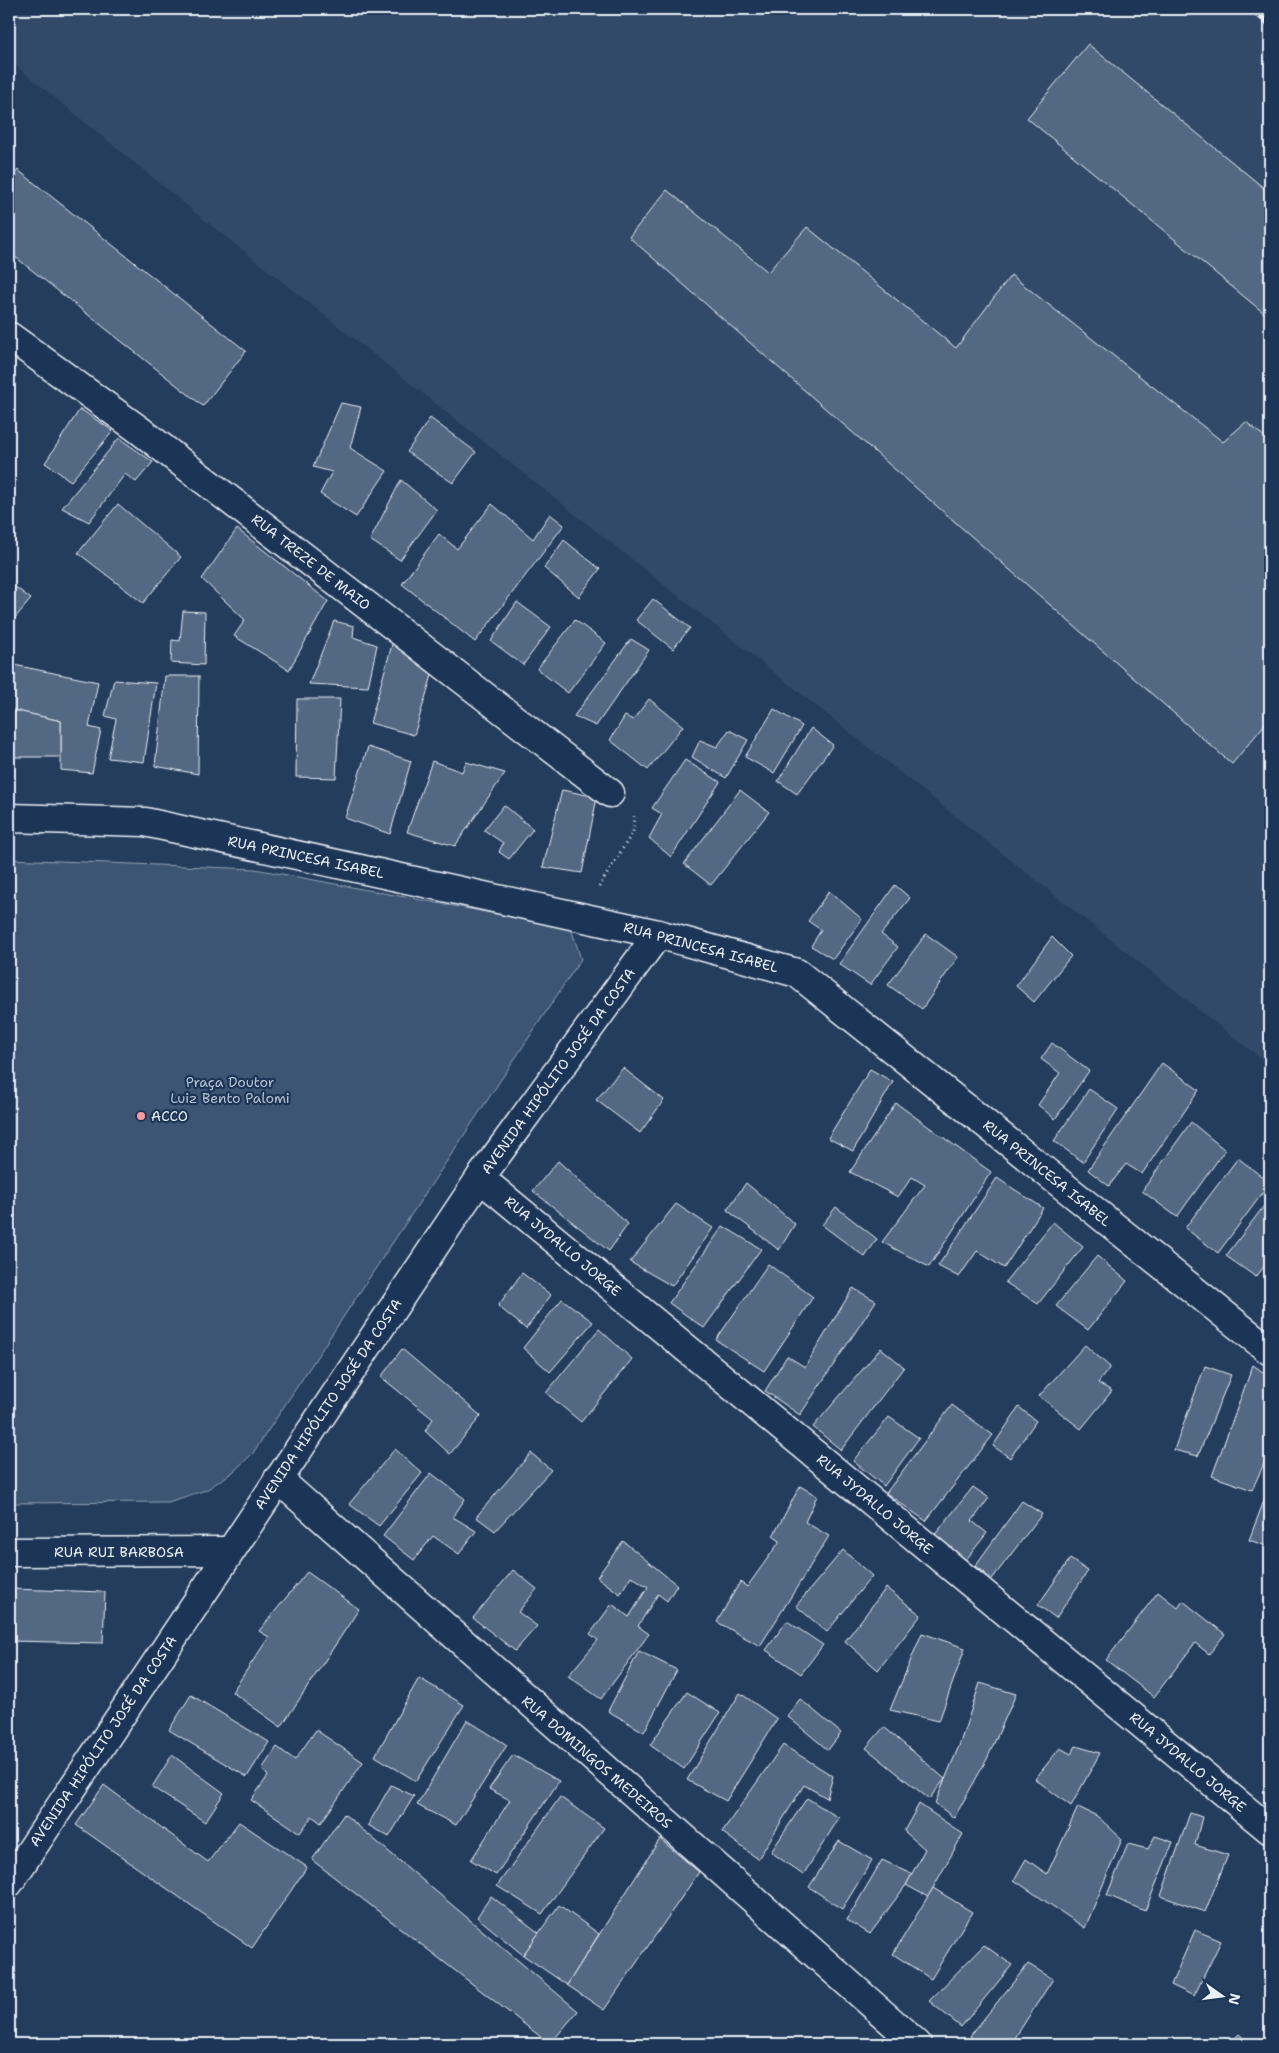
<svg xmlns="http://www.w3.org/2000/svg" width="1279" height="2053" font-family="'Shantell Sans',sans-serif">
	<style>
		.built { fill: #334a68 }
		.green { fill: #3e5472; stroke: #93a2b5 }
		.building { fill: #536782; stroke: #e8f1f8 }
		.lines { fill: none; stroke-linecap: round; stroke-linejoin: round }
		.street-casing { stroke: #e8f1f8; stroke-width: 31 }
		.path { stroke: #e8f1f8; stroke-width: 3; stroke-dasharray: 1 4; stroke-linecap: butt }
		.street { stroke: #1d3557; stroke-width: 28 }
		.rail-casing { stroke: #e8f1f8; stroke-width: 5.5 }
		.rail { stroke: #1d3557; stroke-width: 4; stroke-dasharray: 11; stroke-linecap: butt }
		.poi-dot { fill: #ff9aa2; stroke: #1d3557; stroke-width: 2 }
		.labels { text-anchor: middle; stroke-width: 4.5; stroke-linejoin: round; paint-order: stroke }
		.street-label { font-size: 14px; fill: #e8f1f8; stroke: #1d3557 }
		.park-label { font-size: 14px; fill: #b5c2d0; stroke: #1d3557 }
		.poi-label { font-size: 14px; fill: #e8f1f8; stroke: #1d3557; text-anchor: start }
	</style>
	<rect width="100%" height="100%" fill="#253d5d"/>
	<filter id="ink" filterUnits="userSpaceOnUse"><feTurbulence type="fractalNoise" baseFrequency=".02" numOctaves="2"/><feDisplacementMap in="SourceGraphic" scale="10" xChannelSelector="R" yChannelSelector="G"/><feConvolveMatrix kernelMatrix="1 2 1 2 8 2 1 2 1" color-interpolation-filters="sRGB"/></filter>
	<g filter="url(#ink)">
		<polygon class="built" points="9,9 1270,9 1270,1066 202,218 9,60"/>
		<polygon class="green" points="9,859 255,869 571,928 581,959 253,1453 233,1472 206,1490 168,1502 9,1503"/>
		<g class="building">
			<polygon points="1088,44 1270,193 1270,318 1027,118"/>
			<polygon points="18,170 246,351 203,406 9,252 9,181"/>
			<polygon points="667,190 768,272 807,227 956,348 1011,275 1223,442 1246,422 1270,441 1270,718 1232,764 629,237"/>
			<polygon points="341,403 361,407 350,448 387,471 356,517 320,494 332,472 313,467"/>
			<polygon points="80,409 113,431 71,481 45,463"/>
			<polygon points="430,418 476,452 453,483 407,452"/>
			<polygon points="119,438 153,462 136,482 125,474 89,522 62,508"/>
			<polygon points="401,480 437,510 400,560 370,540"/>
			<polygon points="118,504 181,557 143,603 78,553"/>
			<polygon points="492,504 533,539 550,514 564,525 475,642 402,584 439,534 457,549"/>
			<polygon points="237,529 328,601 289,670 234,636 245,620 202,579"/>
			<polygon points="564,540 600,569 579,597 544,568"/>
			<polygon points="9,582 31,599 9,625"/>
			<polygon points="653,599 690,628 673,649 636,620"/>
			<polygon points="517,602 551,627 523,665 491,641"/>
			<polygon points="183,611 205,612 204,665 171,663 172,640 180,641"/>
			<polygon points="575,620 606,643 568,693 537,669"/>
			<polygon points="334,621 354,626 353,637 377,645 368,687 309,684"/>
			<polygon points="395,634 436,662 414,735 370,723"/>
			<polygon points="631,639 649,650 596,726 574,716"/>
			<polygon points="9,664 98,682 89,727 101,730 92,773 61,770 61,721 9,709"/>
			<polygon points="165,676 199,676 198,774 155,766"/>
			<polygon points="114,680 156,683 144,762 108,758 116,719 105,716"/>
			<polygon points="297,699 340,699 336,778 296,777"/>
			<polygon points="649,699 683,726 648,770 610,740 625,716 633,720"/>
			<polygon points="9,709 61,721 61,757 9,757"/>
			<polygon points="774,709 802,726 774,773 745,757"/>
			<polygon points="811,728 833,745 797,794 778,781"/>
			<polygon points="729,730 748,740 726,778 692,757 700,740 717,747"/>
			<polygon points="368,747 411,761 390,834 345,818"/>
			<polygon points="685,760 720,782 671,857 649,838 662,814 652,808"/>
			<polygon points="432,761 462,772 466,762 505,773 455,846 407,832"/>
			<polygon points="562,790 597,797 582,873 543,867"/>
			<polygon points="740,790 769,812 711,885 684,864"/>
			<polygon points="504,805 533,829 509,859 499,852 503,843 484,830"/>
			<polygon points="895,885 910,898 881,934 898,947 870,985 839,964"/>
			<polygon points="829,891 862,919 833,959 811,946 821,930 808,921"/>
			<polygon points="926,934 958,957 922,1009 888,985"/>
			<polygon points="1052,937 1071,956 1034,1002 1016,986"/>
			<polygon points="1052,1043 1089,1071 1055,1119 1038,1105 1060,1073 1041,1059"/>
			<polygon points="1162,1063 1199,1090 1142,1174 1126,1164 1109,1186 1088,1170"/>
			<polygon points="623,1068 664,1100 640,1133 596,1100"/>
			<polygon points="870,1069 893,1082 853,1151 828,1138"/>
			<polygon points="1089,1089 1118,1109 1083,1162 1054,1141"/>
			<polygon points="896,1103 991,1172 929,1267 882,1242 925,1185 912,1177 898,1197 850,1172"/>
			<polygon points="1191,1122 1225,1150 1177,1217 1142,1191"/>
			<polygon points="1238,1158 1270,1183 1218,1253 1185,1228"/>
			<polygon points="558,1161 628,1224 609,1251 533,1191"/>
			<polygon points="997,1178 1043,1208 1004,1268 977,1251 959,1277 938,1266"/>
			<polygon points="746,1183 795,1224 779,1250 727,1210"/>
			<polygon points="1270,1198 1270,1259 1256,1277 1226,1256"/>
			<polygon points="676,1204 713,1228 672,1286 630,1262"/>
			<polygon points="836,1207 877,1239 865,1257 822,1225"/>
			<polygon points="1053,1222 1083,1247 1038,1304 1005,1282"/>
			<polygon points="723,1226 761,1249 704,1328 669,1303"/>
			<polygon points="1097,1256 1127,1281 1088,1330 1056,1306"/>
			<polygon points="768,1264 813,1297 764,1371 716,1340"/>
			<polygon points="522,1273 551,1295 526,1329 498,1306"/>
			<polygon points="1270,1279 1270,1291 1264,1286"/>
			<polygon points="853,1288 876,1301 800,1415 765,1391 787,1356 805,1367"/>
			<polygon points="562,1299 593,1322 550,1372 523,1348"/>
			<polygon points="599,1329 632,1359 581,1422 546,1393"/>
			<polygon points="1085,1345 1110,1367 1098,1383 1112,1391 1081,1429 1039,1396"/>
			<polygon points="881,1348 904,1367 841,1450 813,1427"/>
			<polygon points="402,1349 481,1416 450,1454 425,1431 433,1419 381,1377"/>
			<polygon points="1253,1365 1270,1377 1270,1450 1252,1490 1212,1476"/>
			<polygon points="1205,1366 1231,1375 1198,1456 1174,1450"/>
			<polygon points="952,1405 993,1435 926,1521 886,1493"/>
			<polygon points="1019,1407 1036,1421 1010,1458 993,1446"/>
			<polygon points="889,1417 919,1438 884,1486 853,1461"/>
			<polygon points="395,1449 422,1473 379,1526 349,1504"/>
			<polygon points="531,1453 551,1470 495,1531 476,1517"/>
			<polygon points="431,1473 465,1499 453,1517 476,1531 459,1554 433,1536 414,1560 383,1536"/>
			<polygon points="1270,1485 1270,1547 1249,1540"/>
			<polygon points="800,1486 817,1496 805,1522 829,1536 760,1646 717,1622 740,1582 747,1587 780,1541 773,1536"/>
			<polygon points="973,1487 989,1498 972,1521 987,1533 965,1561 933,1537"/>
			<polygon points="1022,1501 1042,1514 992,1579 975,1566"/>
			<polygon points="623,1541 677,1585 667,1601 658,1594 638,1626 649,1634 601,1699 568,1676 598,1640 590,1634 612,1604 629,1617 648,1587 631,1576 620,1594 597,1577"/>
			<polygon points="843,1550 872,1576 827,1632 796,1606"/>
			<polygon points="1070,1559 1088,1571 1056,1618 1038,1605"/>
			<polygon points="513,1570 537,1589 518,1612 537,1626 515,1651 473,1618"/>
			<polygon points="307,1572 359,1609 281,1727 232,1692 269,1637 259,1631"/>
			<polygon points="886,1588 921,1615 878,1670 845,1641"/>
			<polygon points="9,1589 105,1592 103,1643 9,1641"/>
			<polygon points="1158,1592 1178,1608 1183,1601 1225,1634 1209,1654 1195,1643 1154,1697 1106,1660"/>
			<polygon points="787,1621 823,1645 801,1674 766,1650"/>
			<polygon points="922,1633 965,1648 939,1721 890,1710"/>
			<polygon points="639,1651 677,1670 644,1732 608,1711"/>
			<polygon points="419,1678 464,1705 416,1781 375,1756"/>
			<polygon points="980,1683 1016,1694 987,1759 954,1818 935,1803 959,1746"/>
			<polygon points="687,1692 720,1713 684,1769 650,1745"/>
			<polygon points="740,1693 777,1719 726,1801 687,1780"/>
			<polygon points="191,1695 269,1742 247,1777 169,1730"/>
			<polygon points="800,1699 841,1733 828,1750 787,1716"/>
			<polygon points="467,1720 507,1745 456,1825 417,1805"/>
			<polygon points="884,1727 945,1779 929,1799 866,1748"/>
			<polygon points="316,1730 363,1762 321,1823 312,1816 300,1833 251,1800 268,1776 262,1769 277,1747 295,1760"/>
			<polygon points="783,1745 833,1776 827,1798 804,1785 758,1859 722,1832"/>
			<polygon points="1076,1746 1100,1753 1071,1806 1035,1779 1060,1748 1071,1754"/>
			<polygon points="172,1755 224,1793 205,1822 152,1787"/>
			<polygon points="513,1755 559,1781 496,1875 471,1860 510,1800 489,1789"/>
			<polygon points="104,1785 208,1862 239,1822 307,1867 252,1948 76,1825"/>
			<polygon points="391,1785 414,1796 389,1837 368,1825"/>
			<polygon points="560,1797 604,1828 542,1914 497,1886"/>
			<polygon points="807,1798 839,1818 803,1875 771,1852"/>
			<polygon points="919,1804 963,1834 928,1897 906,1885 925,1849 904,1831"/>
			<polygon points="1078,1807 1097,1816 1122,1839 1085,1928 1014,1880 1026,1859 1047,1874"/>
			<polygon points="1190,1813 1202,1817 1195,1845 1228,1855 1205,1912 1161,1896"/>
			<polygon points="344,1814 578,2011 550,2044 312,1860"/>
			<polygon points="1155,1836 1173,1842 1145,1911 1107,1895 1128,1844 1148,1849"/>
			<polygon points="660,1839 699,1872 604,2010 567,1985"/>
			<polygon points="839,1841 872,1860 842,1909 809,1887"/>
			<polygon points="882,1860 912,1874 906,1885 870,1934 847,1920"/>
			<polygon points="933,1888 972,1912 931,1979 893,1954"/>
			<polygon points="491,1896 539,1933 523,1955 477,1917"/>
			<polygon points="559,1905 599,1934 567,1985 523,1955"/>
			<polygon points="1195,1930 1221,1941 1194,1996 1171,1985"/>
			<polygon points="984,1945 1012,1965 961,2027 929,2001"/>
			<polygon points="1028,1964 1053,1979 1011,2044 980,2044 970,2036"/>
			<polygon points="1239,2034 1250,2044 1229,2044"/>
		</g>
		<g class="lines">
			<g class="street-casing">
				<g id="street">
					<polyline points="9,336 138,429 610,793"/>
					<polyline points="9,818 145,822 658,934 797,973 1270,1351"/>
					<polyline points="480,1178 1270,1830"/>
					<polyline points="278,1479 917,2044"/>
					<polyline points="9,1552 229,1551"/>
					<polyline points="9,1883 480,1178 658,934"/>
				</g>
			</g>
			<polyline class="path" points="599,887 633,832 634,816"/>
			<use href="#street" class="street"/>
			<g class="rail-casing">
				<polyline id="rail" points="1251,9 1270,25"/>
			</g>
			<use href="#rail" class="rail"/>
		</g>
	</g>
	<circle class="poi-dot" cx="141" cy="1116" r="5"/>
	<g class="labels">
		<g class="street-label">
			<text transform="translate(311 562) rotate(38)" y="5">RUA TREZE DE MAIO</text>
			<text transform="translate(306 857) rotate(12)" y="5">RUA PRINCESA ISABEL</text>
			<text transform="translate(701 947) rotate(15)" y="5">RUA PRINCESA ISABEL</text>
			<text transform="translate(558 1071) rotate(-54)" y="5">AVENIDA HIPÓLITO JOSÉ DA COSTA</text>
			<text transform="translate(1047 1173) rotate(39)" y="5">RUA PRINCESA ISABEL</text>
			<text transform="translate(563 1246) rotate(40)" y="5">RUA JYDALLO JORGE</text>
			<text transform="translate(328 1404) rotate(-56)" y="5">AVENIDA HIPÓLITO JOSÉ DA COSTA</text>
			<text transform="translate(875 1504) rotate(40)" y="5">RUA JYDALLO JORGE</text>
			<text x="119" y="1557">RUA RUI BARBOSA</text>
			<text transform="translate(103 1741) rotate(-56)" y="5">AVENIDA HIPÓLITO JOSÉ DA COSTA</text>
			<text transform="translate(597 1762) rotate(41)" y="5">RUA DOMINGOS MEDEIROS</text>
			<text transform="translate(1188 1762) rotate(40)" y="5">RUA JYDALLO JORGE</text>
		</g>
		<g class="park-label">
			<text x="230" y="1087">Praça Doutor<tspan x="230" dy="16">Luiz Bento Palomi</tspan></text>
		</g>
		<g class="poi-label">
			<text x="151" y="1121">ACCO</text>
		</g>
	</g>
	<rect width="1279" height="2053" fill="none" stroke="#1d3557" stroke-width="30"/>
	<rect x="15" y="15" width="1249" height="2023" fill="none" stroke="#e8f1f8" stroke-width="2" filter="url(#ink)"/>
	<g transform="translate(1222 1996) rotate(104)" stroke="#1d3557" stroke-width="4" paint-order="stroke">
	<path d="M0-4L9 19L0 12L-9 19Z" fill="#e8f1f8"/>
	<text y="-8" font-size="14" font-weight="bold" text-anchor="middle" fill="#e8f1f8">N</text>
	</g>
</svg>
